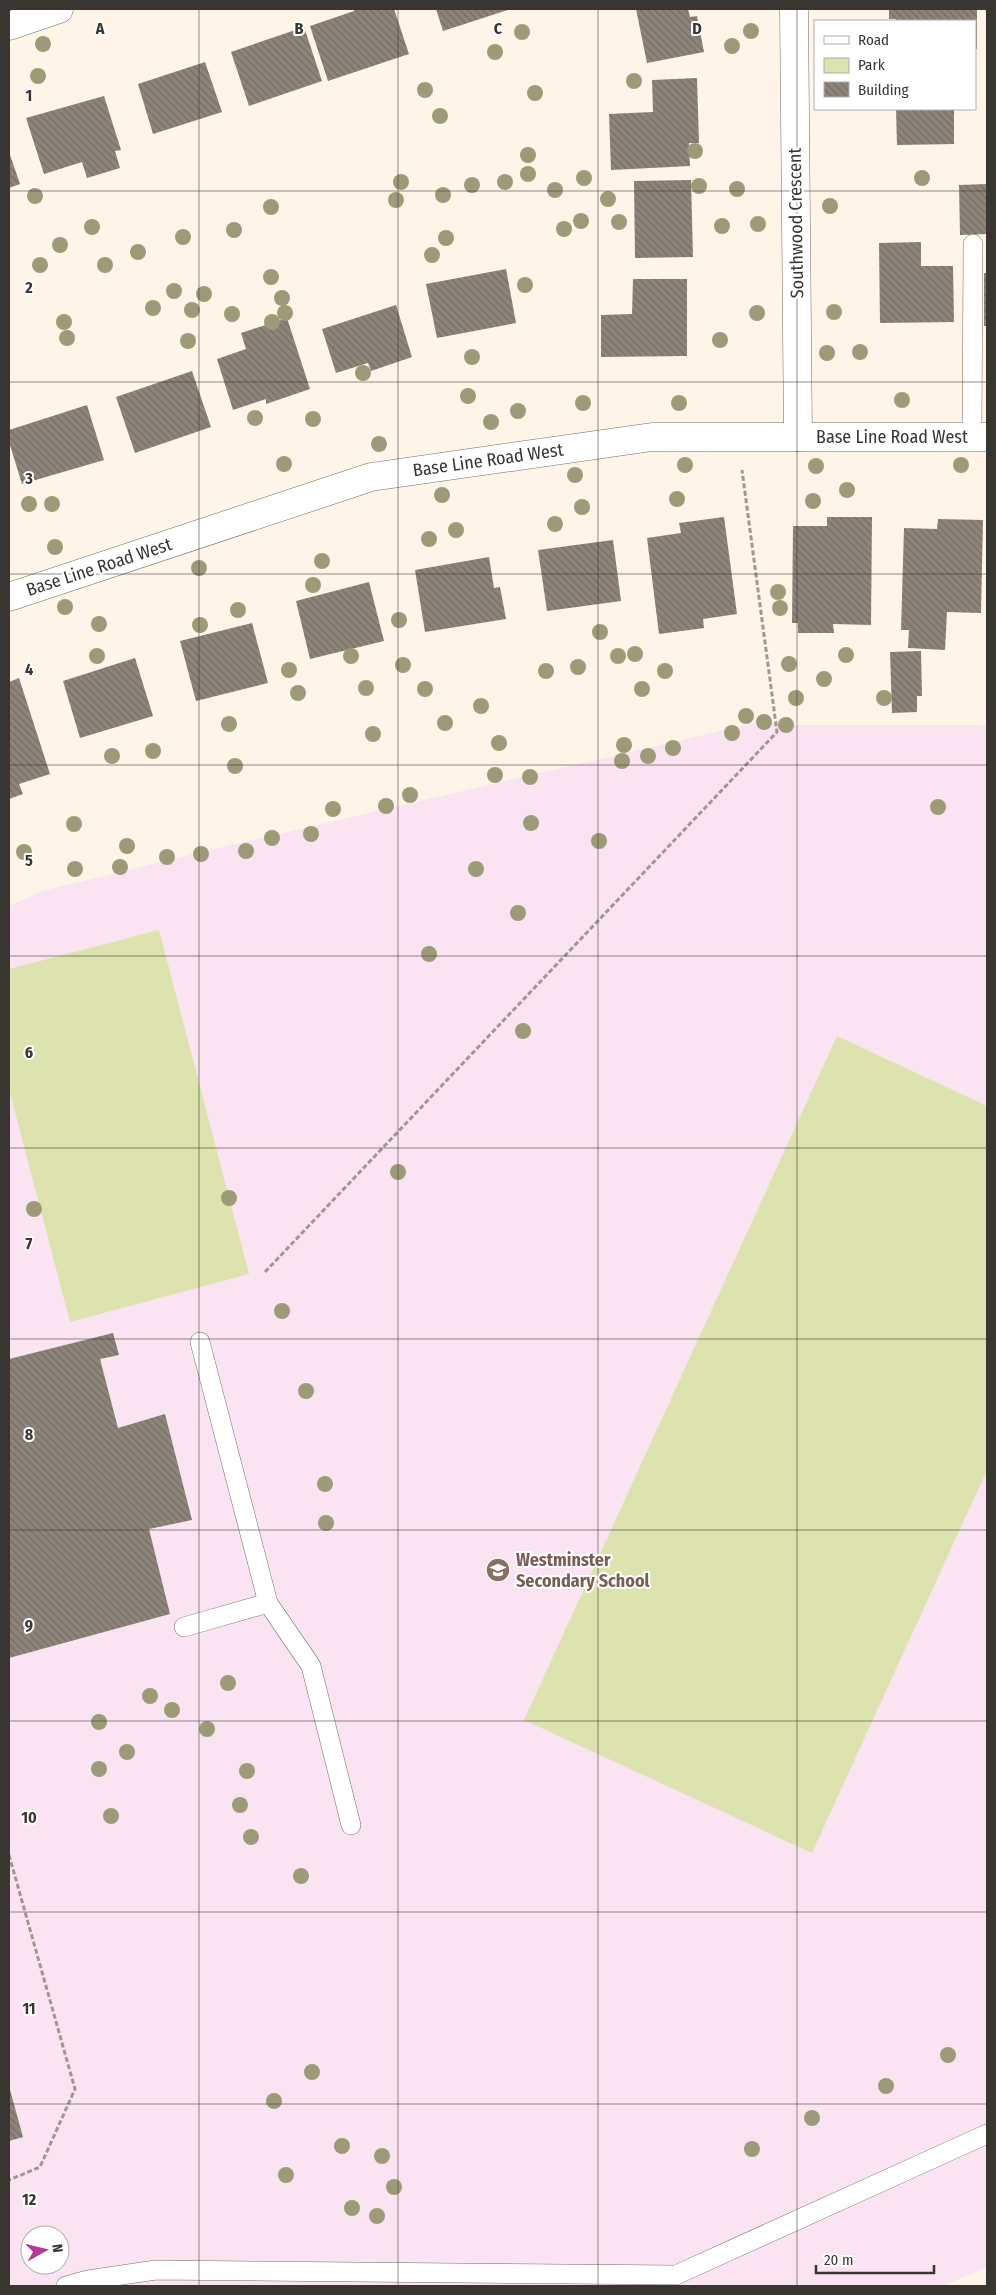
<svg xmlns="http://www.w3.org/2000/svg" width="996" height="2295" font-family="'Fira Sans Condensed',sans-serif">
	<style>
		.education { fill: #fbe4f2; fill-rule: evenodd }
		.green { fill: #dce3ae }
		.building { fill: url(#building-back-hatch) }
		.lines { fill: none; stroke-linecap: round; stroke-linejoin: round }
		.service-casing { stroke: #756c62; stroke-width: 20 }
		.minor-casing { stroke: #756c62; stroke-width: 29 }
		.tertiary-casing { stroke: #756c62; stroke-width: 29 }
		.path { stroke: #9f9890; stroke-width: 3; stroke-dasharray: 5 2.5; stroke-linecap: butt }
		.service { stroke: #fff; stroke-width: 19 }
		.minor { stroke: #fff; stroke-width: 28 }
		.tertiary { stroke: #fff; stroke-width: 28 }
		.tree { fill: #9d9b77 }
		.grid { fill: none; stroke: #393531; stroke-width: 1; stroke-opacity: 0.55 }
		.labels { text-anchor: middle; stroke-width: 4; stroke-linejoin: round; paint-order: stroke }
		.street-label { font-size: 18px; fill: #393531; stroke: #fff }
		.education-label { font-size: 18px; font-weight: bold; fill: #785e54; stroke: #fff; text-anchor: start }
		.grid-label { font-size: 16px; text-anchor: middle; font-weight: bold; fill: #393531; stroke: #fff; stroke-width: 4; stroke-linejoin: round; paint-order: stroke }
	</style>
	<defs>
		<pattern id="building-back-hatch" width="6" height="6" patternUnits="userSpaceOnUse" patternTransform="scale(1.25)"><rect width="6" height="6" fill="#8e857a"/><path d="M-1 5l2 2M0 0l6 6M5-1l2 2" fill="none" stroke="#756e65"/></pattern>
	</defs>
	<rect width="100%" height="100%" fill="#fef4e8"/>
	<path class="education" d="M763,721L790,725H987V2267L943,2286H9V906L42,891L210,850ZM30,2235H60V2265H30Z"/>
	<g class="green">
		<polygon points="159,930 249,1274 70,1322 9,1089 9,969"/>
		<polygon points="837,1036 987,1106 987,1470 812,1853 524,1720"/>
	</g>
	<g class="building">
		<polygon points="354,9 394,9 409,54 328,81 310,26 354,11"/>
		<polygon points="436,9 511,9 443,31"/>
		<polygon points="636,9 688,9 690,17 697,16 704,52 647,63"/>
		<polygon points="889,9 977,9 977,49 975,49 975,21 896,21 896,19 889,19"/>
		<polygon points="304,27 322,81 249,106 231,52"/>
		<polygon points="205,62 222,112 153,134 138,84"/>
		<polygon points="697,78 699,143 689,143 690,166 611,170 609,114 653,112 652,80"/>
		<polygon points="104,96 121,150 115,151 120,168 87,178 82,162 44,174 26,118"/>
		<polygon points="896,109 954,109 954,144 897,145"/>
		<polygon points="9,152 20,184 9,188"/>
		<polygon points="691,180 693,257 635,258 634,181"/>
		<polygon points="987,184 987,234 960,235 959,185"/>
		<polygon points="921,242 921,266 953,266 954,322 880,323 879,243"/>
		<polygon points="506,269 516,323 437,338 426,284"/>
		<rect x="984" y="273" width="3" height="53"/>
		<polygon points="633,279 687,279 687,356 601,357 601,315 632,314"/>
		<polygon points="396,305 412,357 371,371 368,363 336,373 322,329"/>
		<polygon points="287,318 310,389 266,404 266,399 233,410 217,359 246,349 241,333"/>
		<polygon points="192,371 211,427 135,453 116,397"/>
		<polygon points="87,405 104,460 22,484 9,442 9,430"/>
		<polygon points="724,517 737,614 703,619 704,628 659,634 647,538 681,533 679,523"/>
		<polygon points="827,517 872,517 871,625 833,624 834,633 798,633 798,623 792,623 793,526 827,526"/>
		<polygon points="938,519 983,520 981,613 947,612 945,650 908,648 909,630 901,630 904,528 937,529"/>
		<polygon points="613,540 621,601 547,611 538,550"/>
		<polygon points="489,557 494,588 500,587 506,619 425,632 415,570"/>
		<polygon points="369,582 384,641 310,659 296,601"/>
		<polygon points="252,623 268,683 196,701 180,641"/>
		<polygon points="921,651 922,696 917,696 917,712 892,713 890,652"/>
		<polygon points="135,658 153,716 80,738 63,681"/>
		<polygon points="19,678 50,774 19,784 23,794 9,799 9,682"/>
		<polygon points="113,1333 119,1355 100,1359 118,1428 165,1414 192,1520 149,1529 170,1614 9,1658 9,1359"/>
		<polygon points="9,2086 23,2137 9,2141"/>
	</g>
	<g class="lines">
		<g class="service-casing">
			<g id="service">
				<polyline points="972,437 973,244"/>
				<polyline points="200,1342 268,1603 311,1666 351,1825"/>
				<polyline points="184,1627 268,1603"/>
				<polyline points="66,2286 88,2280 156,2270 676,2275 987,2134"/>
			</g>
		</g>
		<g class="minor-casing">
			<g id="minor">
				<polyline points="794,9 798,437"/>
				<polyline points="9,26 59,9"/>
			</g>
		</g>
		<g class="tertiary-casing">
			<polyline id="tertiary" points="9,597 371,477 652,437 987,437"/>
		</g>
		<g class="path">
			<polyline points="265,1272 777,732 742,470"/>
			<polyline points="9,1855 75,2089 40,2167 9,2180"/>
		</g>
		<use href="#service" class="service"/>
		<use href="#minor" class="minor"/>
		<use href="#tertiary" class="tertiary"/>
	</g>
	<g class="tree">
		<circle cx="751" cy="31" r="8"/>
		<circle cx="522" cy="32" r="8"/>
		<circle cx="43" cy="44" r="8"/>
		<circle cx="732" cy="46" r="8"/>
		<circle cx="495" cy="52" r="8"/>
		<circle cx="38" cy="76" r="8"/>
		<circle cx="634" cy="81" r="8"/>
		<circle cx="425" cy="90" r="8"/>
		<circle cx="535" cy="93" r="8"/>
		<circle cx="440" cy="116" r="8"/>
		<circle cx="695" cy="151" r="8"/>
		<circle cx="528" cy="155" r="8"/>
		<circle cx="528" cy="174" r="8"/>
		<circle cx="584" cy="178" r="8"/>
		<circle cx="922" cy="178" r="8"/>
		<circle cx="401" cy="182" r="8"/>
		<circle cx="505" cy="182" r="8"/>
		<circle cx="472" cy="185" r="8"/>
		<circle cx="699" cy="186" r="8"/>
		<circle cx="737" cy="189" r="8"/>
		<circle cx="555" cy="190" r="8"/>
		<circle cx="443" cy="195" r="8"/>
		<circle cx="35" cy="196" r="8"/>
		<circle cx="608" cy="199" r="8"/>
		<circle cx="396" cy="200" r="8"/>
		<circle cx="830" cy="206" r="8"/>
		<circle cx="271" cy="207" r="8"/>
		<circle cx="581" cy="221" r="8"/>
		<circle cx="619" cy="222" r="8"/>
		<circle cx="758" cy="224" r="8"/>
		<circle cx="722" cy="226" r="8"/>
		<circle cx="92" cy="227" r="8"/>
		<circle cx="564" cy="229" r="8"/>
		<circle cx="234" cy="230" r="8"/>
		<circle cx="183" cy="237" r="8"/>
		<circle cx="446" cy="238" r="8"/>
		<circle cx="60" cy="245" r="8"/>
		<circle cx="138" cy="252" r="8"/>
		<circle cx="432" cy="255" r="8"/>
		<circle cx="40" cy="265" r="8"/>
		<circle cx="105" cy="265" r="8"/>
		<circle cx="271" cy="277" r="8"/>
		<circle cx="525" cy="285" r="8"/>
		<circle cx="174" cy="291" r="8"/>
		<circle cx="204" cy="294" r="8"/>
		<circle cx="282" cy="298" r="8"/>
		<circle cx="153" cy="308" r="8"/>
		<circle cx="192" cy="310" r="8"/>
		<circle cx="834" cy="312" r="8"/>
		<circle cx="285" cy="313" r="8"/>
		<circle cx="757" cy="313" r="8"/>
		<circle cx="232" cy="314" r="8"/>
		<circle cx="64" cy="322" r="8"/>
		<circle cx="272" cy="322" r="8"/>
		<circle cx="67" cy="338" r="8"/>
		<circle cx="720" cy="340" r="8"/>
		<circle cx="188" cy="341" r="8"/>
		<circle cx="860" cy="352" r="8"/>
		<circle cx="827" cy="353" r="8"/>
		<circle cx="472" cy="357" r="8"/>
		<circle cx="363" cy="373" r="8"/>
		<circle cx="468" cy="396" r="8"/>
		<circle cx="902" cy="400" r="8"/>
		<circle cx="583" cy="403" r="8"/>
		<circle cx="679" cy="403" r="8"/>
		<circle cx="518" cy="411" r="8"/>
		<circle cx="255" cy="418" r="8"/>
		<circle cx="313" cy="419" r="8"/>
		<circle cx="491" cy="422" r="8"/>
		<circle cx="379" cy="444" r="8"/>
		<circle cx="284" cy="464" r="8"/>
		<circle cx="685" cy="465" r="8"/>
		<circle cx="961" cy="465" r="8"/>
		<circle cx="816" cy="466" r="8"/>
		<circle cx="575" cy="475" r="8"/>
		<circle cx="847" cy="490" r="8"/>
		<circle cx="442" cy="495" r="8"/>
		<circle cx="677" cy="499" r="8"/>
		<circle cx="813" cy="501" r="8"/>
		<circle cx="29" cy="504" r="8"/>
		<circle cx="52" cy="504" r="8"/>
		<circle cx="582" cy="507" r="8"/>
		<circle cx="555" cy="524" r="8"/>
		<circle cx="456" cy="530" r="8"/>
		<circle cx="429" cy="539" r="8"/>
		<circle cx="55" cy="547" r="8"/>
		<circle cx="322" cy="561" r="8"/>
		<circle cx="199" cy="568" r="8"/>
		<circle cx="313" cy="585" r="8"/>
		<circle cx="778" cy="592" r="8"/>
		<circle cx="65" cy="607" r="8"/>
		<circle cx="780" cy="608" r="8"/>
		<circle cx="238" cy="610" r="8"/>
		<circle cx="399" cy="620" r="8"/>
		<circle cx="99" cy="624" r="8"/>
		<circle cx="200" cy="625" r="8"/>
		<circle cx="600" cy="632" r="8"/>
		<circle cx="635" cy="654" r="8"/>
		<circle cx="846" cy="655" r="8"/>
		<circle cx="97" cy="656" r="8"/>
		<circle cx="351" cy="656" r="8"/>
		<circle cx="618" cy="656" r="8"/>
		<circle cx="789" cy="664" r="8"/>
		<circle cx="403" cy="665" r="8"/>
		<circle cx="578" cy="667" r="8"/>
		<circle cx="289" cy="670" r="8"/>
		<circle cx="546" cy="671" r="8"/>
		<circle cx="665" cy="671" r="8"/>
		<circle cx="824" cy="679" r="8"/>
		<circle cx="366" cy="688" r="8"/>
		<circle cx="425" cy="689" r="8"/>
		<circle cx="642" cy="689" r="8"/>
		<circle cx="298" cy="693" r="8"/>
		<circle cx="796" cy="698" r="8"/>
		<circle cx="884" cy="698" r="8"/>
		<circle cx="481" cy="706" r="8"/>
		<circle cx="746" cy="716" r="8"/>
		<circle cx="764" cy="722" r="8"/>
		<circle cx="445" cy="723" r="8"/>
		<circle cx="229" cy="724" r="8"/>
		<circle cx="786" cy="725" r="8"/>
		<circle cx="732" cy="733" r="8"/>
		<circle cx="373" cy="734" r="8"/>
		<circle cx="499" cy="743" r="8"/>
		<circle cx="624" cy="745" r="8"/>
		<circle cx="673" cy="748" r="8"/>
		<circle cx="153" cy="751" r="8"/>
		<circle cx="112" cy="756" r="8"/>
		<circle cx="648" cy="756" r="8"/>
		<circle cx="622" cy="761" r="8"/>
		<circle cx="235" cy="766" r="8"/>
		<circle cx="495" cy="775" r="8"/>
		<circle cx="530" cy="777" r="8"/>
		<circle cx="410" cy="795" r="8"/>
		<circle cx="386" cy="806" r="8"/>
		<circle cx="938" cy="807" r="8"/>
		<circle cx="333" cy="809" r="8"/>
		<circle cx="531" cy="823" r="8"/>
		<circle cx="74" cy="824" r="8"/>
		<circle cx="311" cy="834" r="8"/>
		<circle cx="272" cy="838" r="8"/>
		<circle cx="599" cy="841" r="8"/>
		<circle cx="127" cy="846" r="8"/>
		<circle cx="246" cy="851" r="8"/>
		<circle cx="24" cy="852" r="8"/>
		<circle cx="201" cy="854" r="8"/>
		<circle cx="167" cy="857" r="8"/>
		<circle cx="120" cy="867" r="8"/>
		<circle cx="75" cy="869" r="8"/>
		<circle cx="476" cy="869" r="8"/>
		<circle cx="518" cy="913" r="8"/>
		<circle cx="429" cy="954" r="8"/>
		<circle cx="523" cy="1031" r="8"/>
		<circle cx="398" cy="1172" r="8"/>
		<circle cx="229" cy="1198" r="8"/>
		<circle cx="34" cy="1209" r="8"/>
		<circle cx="282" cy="1311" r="8"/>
		<circle cx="306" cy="1391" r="8"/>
		<circle cx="325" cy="1484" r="8"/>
		<circle cx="326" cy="1523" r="8"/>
		<circle cx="228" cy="1683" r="8"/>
		<circle cx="150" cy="1696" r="8"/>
		<circle cx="172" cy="1710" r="8"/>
		<circle cx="99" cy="1722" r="8"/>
		<circle cx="207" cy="1729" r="8"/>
		<circle cx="127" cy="1752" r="8"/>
		<circle cx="99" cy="1769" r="8"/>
		<circle cx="247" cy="1771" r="8"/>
		<circle cx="240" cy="1805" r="8"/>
		<circle cx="111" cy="1816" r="8"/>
		<circle cx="251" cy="1837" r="8"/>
		<circle cx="301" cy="1876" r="8"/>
		<circle cx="948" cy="2055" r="8"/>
		<circle cx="312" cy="2072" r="8"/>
		<circle cx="886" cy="2086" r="8"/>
		<circle cx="274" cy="2101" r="8"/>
		<circle cx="812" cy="2118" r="8"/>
		<circle cx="342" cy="2146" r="8"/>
		<circle cx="752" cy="2149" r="8"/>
		<circle cx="382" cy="2156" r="8"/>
		<circle cx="286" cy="2175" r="8"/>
		<circle cx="394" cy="2187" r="8"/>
		<circle cx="352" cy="2208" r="8"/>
		<circle cx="377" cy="2216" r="8"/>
	</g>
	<path class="grid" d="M199,9V2286M398,9V2286M598,9V2286M797,9V2286M9,191H987M9,382H987M9,574H987M9,765H987M9,956H987M9,1148H987M9,1339H987M9,1530H987M9,1721H987M9,1912H987M9,2104H987"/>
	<defs>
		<g id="school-disc" transform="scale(1.25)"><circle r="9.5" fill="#8d6e63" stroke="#fff"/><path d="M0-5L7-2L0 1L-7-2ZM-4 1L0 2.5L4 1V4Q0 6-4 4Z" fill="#fff"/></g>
	</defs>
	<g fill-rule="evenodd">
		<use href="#school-disc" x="498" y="1570"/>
	</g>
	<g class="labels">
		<g class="street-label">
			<text transform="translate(796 223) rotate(-91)" y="6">Southwood Crescent</text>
			<text x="892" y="443">Base Line Road West</text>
			<text transform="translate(488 460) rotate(-8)" y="6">Base Line Road West</text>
			<text transform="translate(99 567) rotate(-18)" y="6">Base Line Road West</text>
		</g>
		<g class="education-label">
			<text x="516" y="1566">Westminster<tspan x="516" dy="21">Secondary School</tspan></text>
		</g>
	</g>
	<g class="grid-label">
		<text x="100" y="34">A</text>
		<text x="299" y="34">B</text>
		<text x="498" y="34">C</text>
		<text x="697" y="34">D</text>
		<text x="29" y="101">1</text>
		<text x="29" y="293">2</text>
		<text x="29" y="484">3</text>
		<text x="29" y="675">4</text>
		<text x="29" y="866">5</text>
		<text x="29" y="1058">6</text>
		<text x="29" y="1249">7</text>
		<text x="29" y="1440">8</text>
		<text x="29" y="1631">9</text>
		<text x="29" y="1823">10</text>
		<text x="29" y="2014">11</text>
		<text x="29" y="2205">12</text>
	</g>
	<rect width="996" height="2295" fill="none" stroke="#393531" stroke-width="20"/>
	<rect x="814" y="20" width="162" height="90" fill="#ffffff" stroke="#b0aead"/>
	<rect x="824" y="36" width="25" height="8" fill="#ffffff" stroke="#b0aead"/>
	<text x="858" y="45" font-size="15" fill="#393531">Road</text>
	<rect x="824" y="58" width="25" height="15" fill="#dce3ae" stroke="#b0aead"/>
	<text x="858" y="70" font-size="15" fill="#393531">Park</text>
	<rect x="824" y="82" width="25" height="15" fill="url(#building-back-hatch)" stroke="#b0aead"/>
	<text x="858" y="95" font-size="15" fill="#393531">Building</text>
	<g transform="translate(45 2250) rotate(82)"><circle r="24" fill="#ffffff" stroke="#b0aead"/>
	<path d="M0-4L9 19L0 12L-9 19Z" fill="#b43b90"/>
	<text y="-8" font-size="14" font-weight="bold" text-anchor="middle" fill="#393531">N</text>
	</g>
	<path d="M816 2265v8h118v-8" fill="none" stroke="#393531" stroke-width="2.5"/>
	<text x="824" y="2265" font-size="15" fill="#393531" stroke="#ffffff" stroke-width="4" paint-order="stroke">20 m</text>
</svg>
